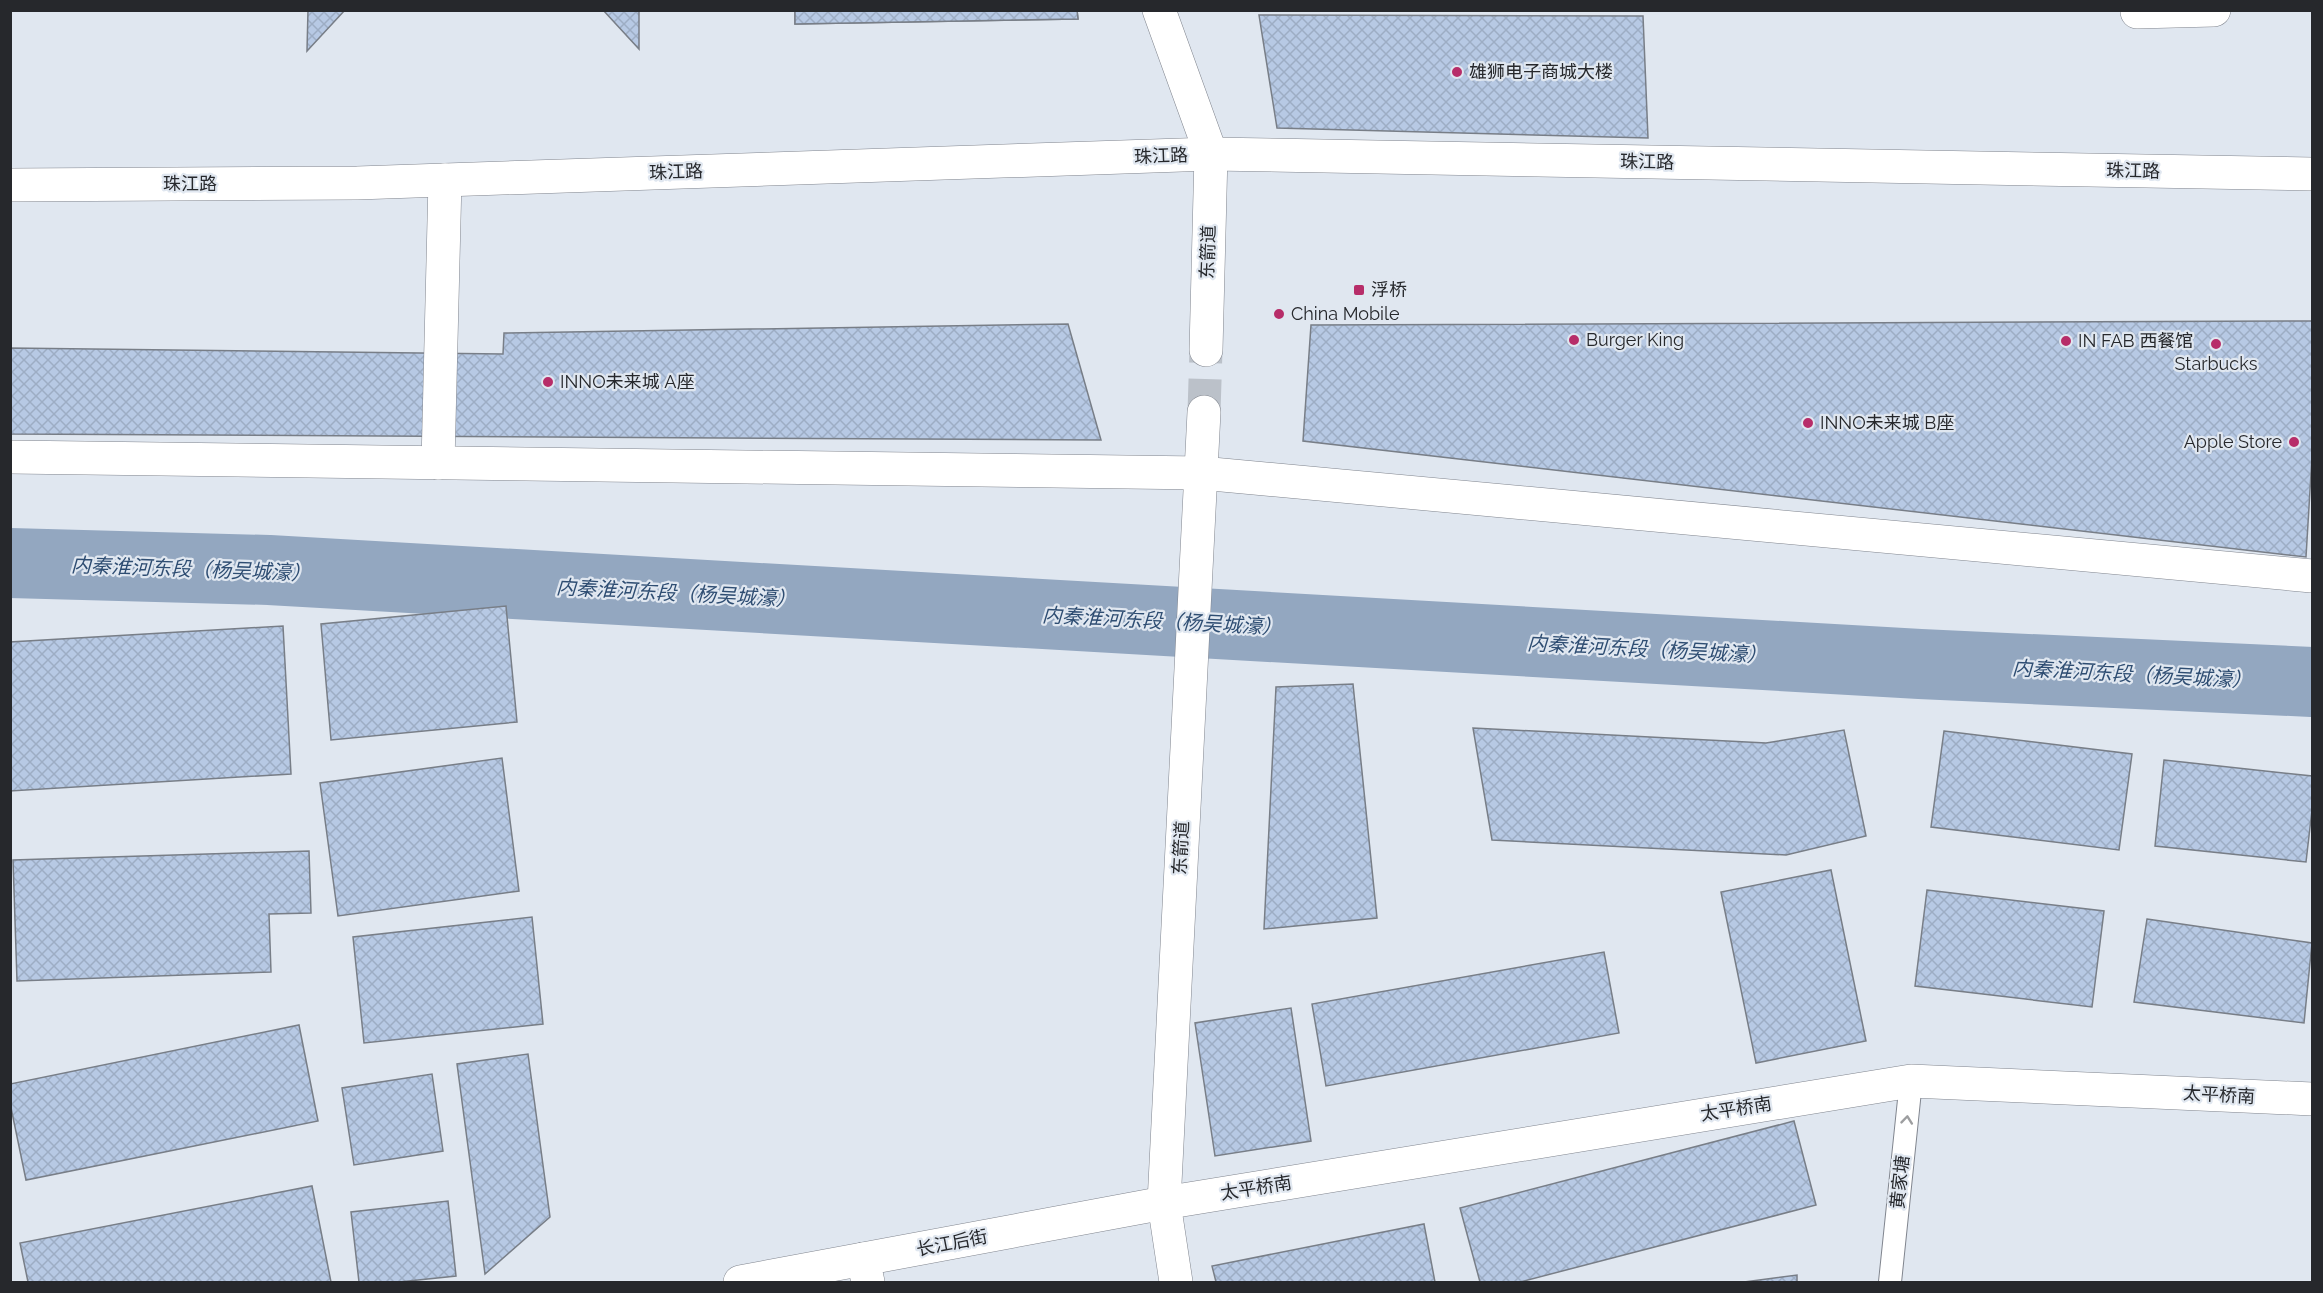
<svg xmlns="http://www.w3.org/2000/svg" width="2323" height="1293" font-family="Raleway,'Noto Sans SC',sans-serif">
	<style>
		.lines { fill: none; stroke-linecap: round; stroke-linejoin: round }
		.river { stroke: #93a7c0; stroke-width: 70 }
		.building { fill: url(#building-cross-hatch); stroke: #787e87; stroke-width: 1.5 }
		.minor-tunnel { stroke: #bbc1c9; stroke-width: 33; stroke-dasharray: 33 16; stroke-linecap: butt }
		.service-casing { stroke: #80858e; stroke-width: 24 }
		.pedestrian-casing { stroke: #80858e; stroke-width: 34 }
		.minor-casing { stroke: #80858e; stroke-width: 34 }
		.secondary-casing { stroke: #80858e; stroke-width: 34 }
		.service { stroke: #fff; stroke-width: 22 }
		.pedestrian { stroke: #fff; stroke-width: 33 }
		.minor { stroke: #fff; stroke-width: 33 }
		.secondary { stroke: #fff; stroke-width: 33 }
		.oneway { stroke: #9d9ea0 }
		.poi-dot { fill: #b72d69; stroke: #e0e7f0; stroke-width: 2 }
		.labels { text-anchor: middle; stroke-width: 4.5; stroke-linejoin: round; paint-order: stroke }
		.poi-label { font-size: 18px; fill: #26282c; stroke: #e0e7f0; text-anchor: start }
		.street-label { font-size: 18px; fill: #26282c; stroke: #e0e7f0 }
		.water-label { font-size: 20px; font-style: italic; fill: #2e4d72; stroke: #e0e7f0 }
	</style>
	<defs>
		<pattern id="building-cross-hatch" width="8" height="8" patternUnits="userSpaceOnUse" patternTransform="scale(1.5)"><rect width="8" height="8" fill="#b7c9e4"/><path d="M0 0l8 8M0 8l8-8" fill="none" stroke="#9dadc4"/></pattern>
	</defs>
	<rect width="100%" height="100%" fill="#e0e7f0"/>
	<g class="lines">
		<polyline class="river" points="10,563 269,570 1920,664 2312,682"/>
	</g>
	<g class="building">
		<polygon points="308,10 345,10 307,51"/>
		<polygon points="603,10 639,10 639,49"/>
		<polygon points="795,10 1077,10 1078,19 795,24"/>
		<polygon points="795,10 1077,10 1078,19 795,24"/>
		<polygon points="1259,15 1643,16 1648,138 1277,128"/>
		<polygon points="2312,321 2312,457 2306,557 1303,441 1311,325"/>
		<polygon points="1068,324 1101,440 10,434 10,348 503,354 504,333"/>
		<polygon points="506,606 517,722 331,740 321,624"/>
		<polygon points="283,626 291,774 10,791 10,642"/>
		<polygon points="1353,684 1377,918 1264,929 1276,687"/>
		<polygon points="1473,728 1766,743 1844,730 1866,836 1786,855 1492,840"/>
		<polygon points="1944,731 2132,754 2119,850 1931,827"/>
		<polygon points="502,758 519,891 338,916 320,783"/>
		<polygon points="2164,760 2312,776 2312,810 2306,862 2155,846"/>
		<polygon points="309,851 311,913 269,914 271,972 17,981 13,860"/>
		<polygon points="1831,870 1866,1041 1756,1063 1721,892"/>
		<polygon points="1927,890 2104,911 2092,1007 1915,986"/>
		<polygon points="532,917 543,1024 364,1043 353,937"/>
		<polygon points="2147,919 2312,943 2304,1023 2134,1002"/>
		<polygon points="1604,952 1619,1033 1326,1086 1312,1004"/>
		<polygon points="1291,1008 1311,1141 1215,1156 1195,1023"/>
		<polygon points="299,1025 318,1121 26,1180 10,1103 10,1084"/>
		<polygon points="528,1054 550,1217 485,1274 457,1064"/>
		<polygon points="432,1074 443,1151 354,1165 342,1088"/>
		<polygon points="1794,1121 1816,1205 1520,1282 1480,1282 1460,1208"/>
		<polygon points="312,1186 331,1282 28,1282 20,1243"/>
		<polygon points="448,1201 456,1276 399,1282 359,1282 351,1212"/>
		<polygon points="1424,1224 1435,1282 1216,1282 1212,1266"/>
		<polygon points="1797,1275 1797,1282 1744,1282"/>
	</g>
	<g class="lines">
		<polyline class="minor-tunnel" points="1204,412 1206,350"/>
		<g class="service-casing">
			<polyline id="service" points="1890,1282 1911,1081"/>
		</g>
		<g class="pedestrian-casing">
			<polyline id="pedestrian" points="863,1259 868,1282"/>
		</g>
		<g class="minor-casing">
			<g id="minor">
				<polyline points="1159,10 1211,154 1206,350"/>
				<polyline points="2137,10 2137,12 2214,10"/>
				<polyline points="10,457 1201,473 2312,576"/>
				<polyline points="438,463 445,180"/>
				<polyline points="740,1282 1164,1203 1911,1081 2312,1099"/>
				<polyline points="1176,1282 1164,1203 1204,412"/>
			</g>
		</g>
		<g class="secondary-casing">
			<polyline id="secondary" points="10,185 357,183 1211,154 2312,174"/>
		</g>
		<use href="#service" class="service"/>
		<use href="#pedestrian" class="pedestrian"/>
		<use href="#minor" class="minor"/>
		<use href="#secondary" class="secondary"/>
	</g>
	<defs><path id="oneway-chevron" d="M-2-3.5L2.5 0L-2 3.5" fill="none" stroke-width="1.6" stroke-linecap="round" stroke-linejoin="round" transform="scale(1.5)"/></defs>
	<use class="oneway" href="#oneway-chevron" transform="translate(1907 1120) rotate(-84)"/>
	<g class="poi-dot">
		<circle cx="1457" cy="72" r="6"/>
		<rect x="1353" y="284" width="12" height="12" rx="3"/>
		<circle cx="1279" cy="314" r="6"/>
		<circle cx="1574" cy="340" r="6"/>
		<circle cx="2066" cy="341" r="6"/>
		<circle cx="2216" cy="344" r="6"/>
		<circle cx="548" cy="382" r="6"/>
		<circle cx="1808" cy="423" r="6"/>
		<circle cx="2294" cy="442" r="6"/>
	</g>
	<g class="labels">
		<g class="poi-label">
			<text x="1469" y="78">雄狮电子商城大楼</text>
			<text x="1371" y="296">浮桥</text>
			<text x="1291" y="320">China Mobile</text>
			<text x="1586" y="346">Burger King</text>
			<text x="2078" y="347">IN FAB 西餐馆</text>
			<text x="2216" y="370" text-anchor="middle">Starbucks</text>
			<text x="560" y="388">INNO未来城 A座</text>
			<text x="1820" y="429">INNO未来城 B座</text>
			<text x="2282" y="448" text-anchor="end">Apple Store</text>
		</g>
		<g class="street-label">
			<text transform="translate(1161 156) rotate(-2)" y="6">珠江路</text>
			<text transform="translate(1647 162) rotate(1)" y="6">珠江路</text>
			<text transform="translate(2133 171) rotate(1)" y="6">珠江路</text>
			<text transform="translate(676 172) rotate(-2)" y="6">珠江路</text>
			<text x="190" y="190">珠江路</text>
			<text transform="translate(1208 252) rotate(-88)" y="6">东箭道</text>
			<text transform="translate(1181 848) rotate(-87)" y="6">东箭道</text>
			<text transform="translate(2219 1095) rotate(3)" y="6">太平桥南</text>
			<text transform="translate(1736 1109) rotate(-9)" y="6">太平桥南</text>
			<text transform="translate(1900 1182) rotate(-84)" y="6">黄家塘</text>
			<text transform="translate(1256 1188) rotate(-9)" y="6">太平桥南</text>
			<text transform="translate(952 1243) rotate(-11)" y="6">长江后街</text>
		</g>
		<g class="water-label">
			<text transform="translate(191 569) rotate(2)" y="7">内秦淮河东段（杨吴城濠）</text>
			<text transform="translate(676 593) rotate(3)" y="7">内秦淮河东段（杨吴城濠）</text>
			<text transform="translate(1162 621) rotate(3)" y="7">内秦淮河东段（杨吴城濠）</text>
			<text transform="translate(1647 649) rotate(3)" y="7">内秦淮河东段（杨吴城濠）</text>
			<text transform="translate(2132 674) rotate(3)" y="7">内秦淮河东段（杨吴城濠）</text>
		</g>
	</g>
	<rect width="2323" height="1293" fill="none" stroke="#26282c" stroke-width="24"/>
</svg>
